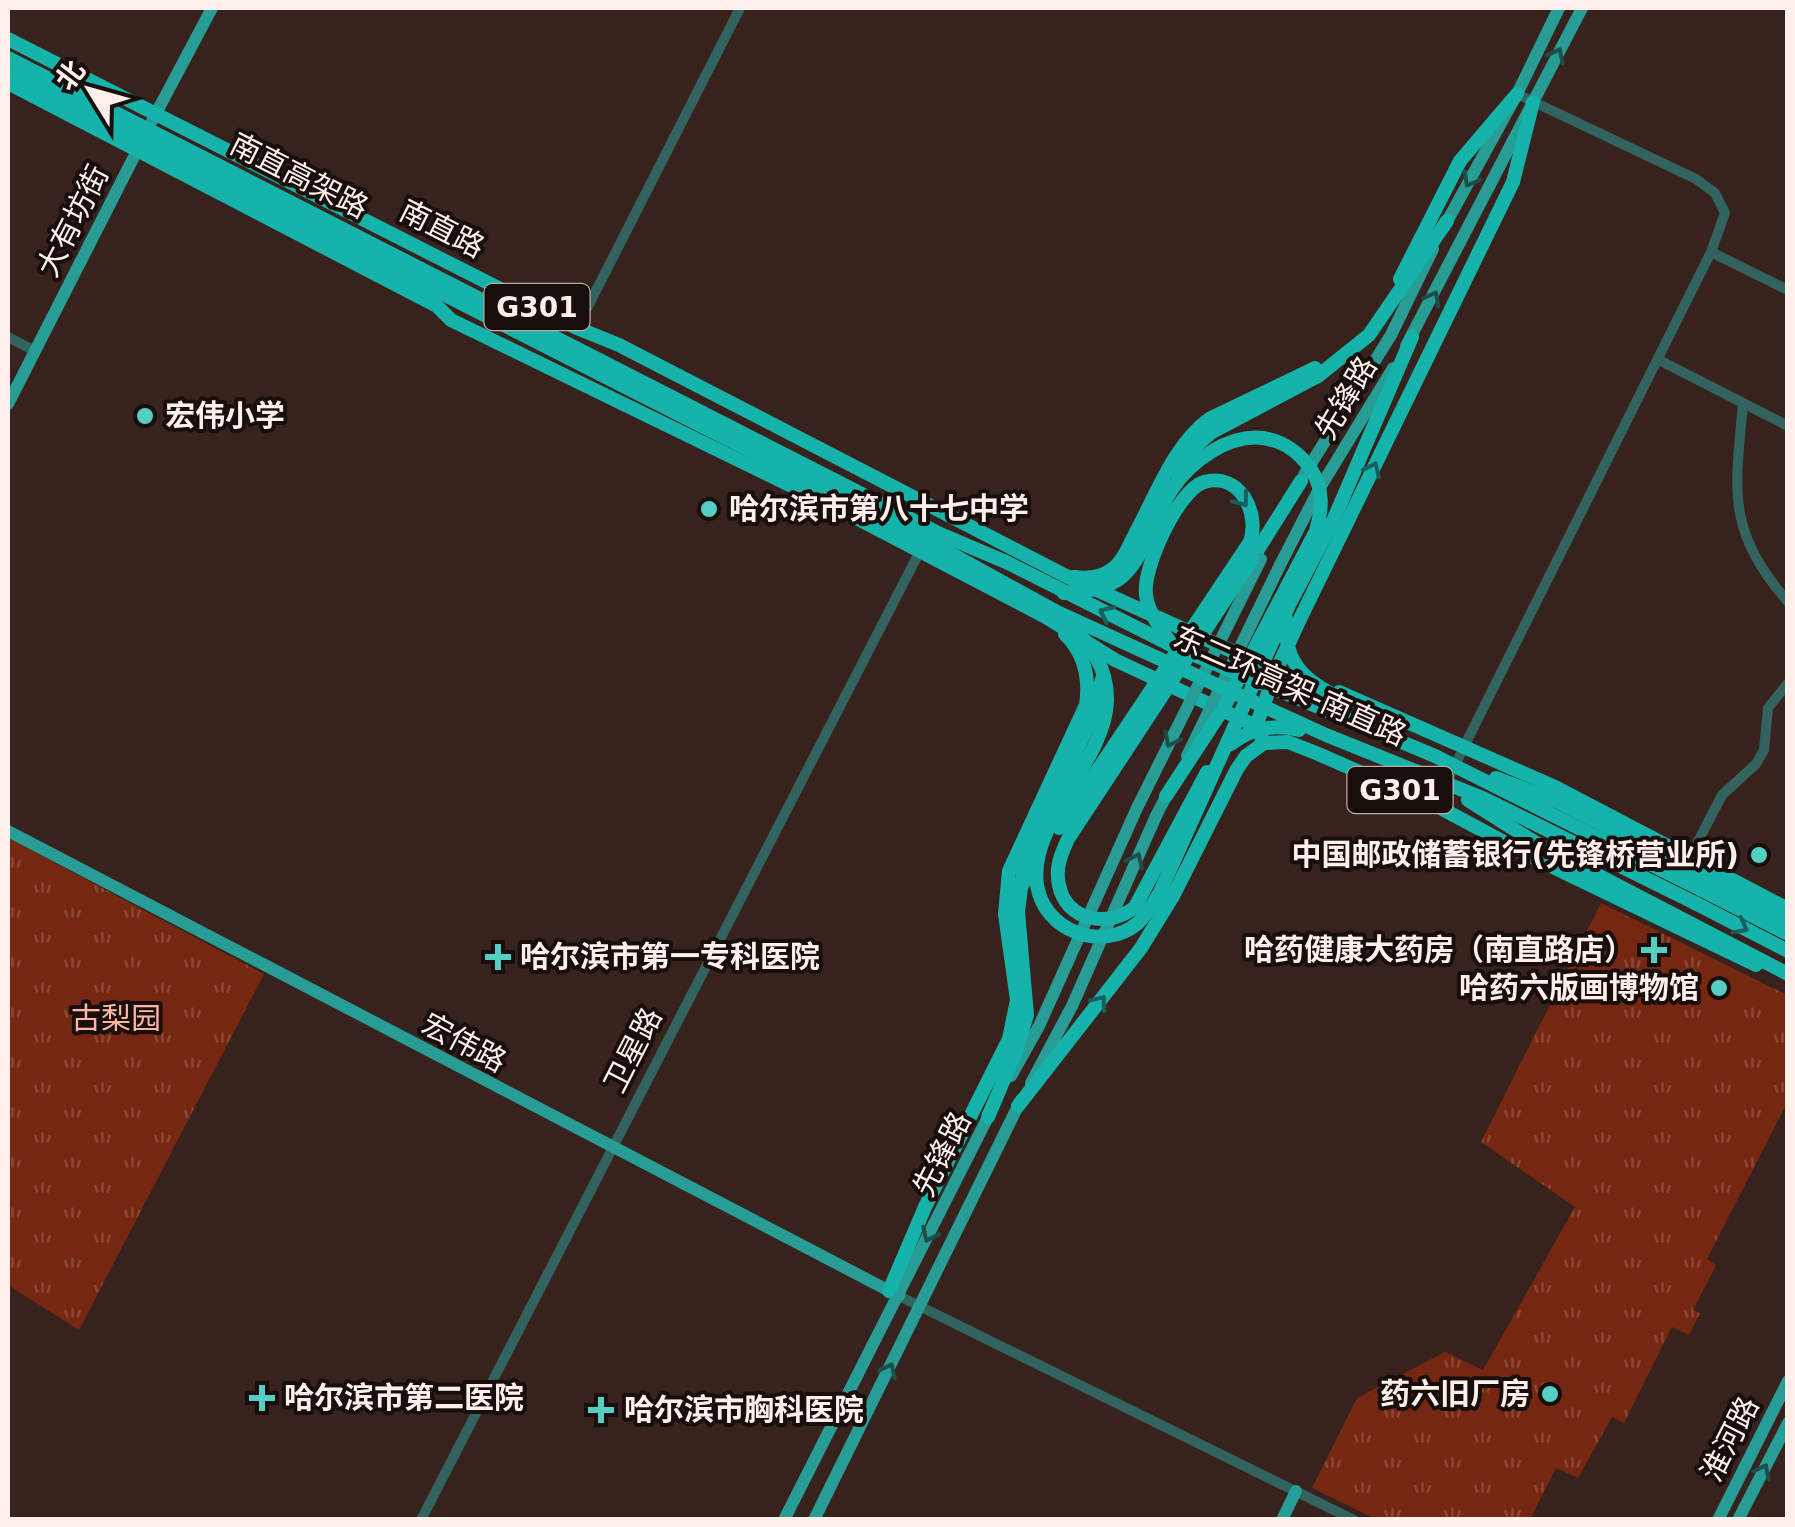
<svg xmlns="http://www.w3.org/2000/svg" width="1795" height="1527" font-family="'DejaVu Sans','Noto Sans SC',sans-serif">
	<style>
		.park { fill: url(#park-tufts) }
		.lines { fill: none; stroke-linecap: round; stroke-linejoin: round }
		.minor { stroke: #33635f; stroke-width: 10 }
		.major { stroke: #289d95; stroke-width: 12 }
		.highway { stroke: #15b3aa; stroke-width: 14 }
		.major-bridge { stroke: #289d95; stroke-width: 12 }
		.highway-bridge { stroke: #15b3aa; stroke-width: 14 }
		.oneway { stroke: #1f4e4a }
		.oneway2 { stroke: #16605b }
		.poi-dot { fill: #55cec4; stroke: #180e0c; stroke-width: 4 }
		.labels { text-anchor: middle; stroke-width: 8; stroke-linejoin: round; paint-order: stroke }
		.shield { fill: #180e0c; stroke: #b9aca8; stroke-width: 2.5 }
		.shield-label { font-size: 28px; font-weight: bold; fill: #feefeb }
		.street-label { font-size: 30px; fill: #feefeb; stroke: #180e0c }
		.poi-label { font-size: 30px; font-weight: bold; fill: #feefeb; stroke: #180e0c; text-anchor: start }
		.park-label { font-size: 30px; fill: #ffb7a3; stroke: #180e0c }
	</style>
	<defs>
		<pattern id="park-tufts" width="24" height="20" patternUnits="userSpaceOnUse" patternTransform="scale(2.5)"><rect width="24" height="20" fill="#762711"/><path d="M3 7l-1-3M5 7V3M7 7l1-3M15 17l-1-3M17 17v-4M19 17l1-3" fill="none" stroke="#8b4734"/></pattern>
	</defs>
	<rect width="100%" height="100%" fill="#37221d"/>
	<g class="park">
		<polygon points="8,838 264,974 79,1330 8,1285"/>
		<polygon points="1601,903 1787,995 1787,1103 1707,1259 1716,1265 1693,1310 1700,1313 1689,1335 1672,1327 1624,1423 1612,1417 1578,1478 1556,1468 1530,1519 1375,1519 1312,1488 1357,1398 1445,1352 1483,1370 1575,1207 1481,1142"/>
	</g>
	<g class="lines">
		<g class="minor">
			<polyline points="1517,94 1696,179 1715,193 1725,213 1711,252 1788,290"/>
			<polyline points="577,328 740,8"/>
			<polyline points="8,337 35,351"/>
			<polyline points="1659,360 1788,426"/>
			<path d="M1743,403C1735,492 1726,530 1788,602"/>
			<polyline points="1435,805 1711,252"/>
			<polyline points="1690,857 1722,795 1756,764 1764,750 1768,708 1788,683"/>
			<polyline points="899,1296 1354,1520"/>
			<polyline points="421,1520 920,551"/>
		</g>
		<g class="major">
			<polyline points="152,121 212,8"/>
			<polyline points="1444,227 1517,94 1559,8"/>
			<polyline points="1406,346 1582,8"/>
			<polyline points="8,404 141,143"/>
			<polyline points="1304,475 1391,335 1433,249"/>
			<polyline points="1280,565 1318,491 1393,368"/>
			<polyline points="8,831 899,1296"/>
			<polyline points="1011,1076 1039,1026 1137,808"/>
			<polyline points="1031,1083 1072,1006 1156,816"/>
			<polyline points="784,1520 991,1111"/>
			<polyline points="814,1520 1021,1100"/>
			<polyline points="1282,1520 1296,1491"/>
			<polyline points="1718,1520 1788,1381"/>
			<polyline points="1738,1520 1788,1423"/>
		</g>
		<g class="highway">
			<polyline points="8,39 577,328 619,345 1066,576 1276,671 1314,683"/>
			<polyline points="8,83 437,306 451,320 845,512 1046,617 1115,660 1256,726 1264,743"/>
			<polyline points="1400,279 1460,161 1517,94"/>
			<polyline points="1179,476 1198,444 1212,432 1318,376 1369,335 1447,221"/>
			<polyline points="1333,521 1412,337"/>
			<polyline points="1252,559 1301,481"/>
			<path d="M1074,577C1087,579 1100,578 1111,570C1124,561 1130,543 1137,530C1157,493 1174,445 1209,419L1315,368"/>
			<polyline points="1339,692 1555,787 1788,909"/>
			<polyline points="1256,726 1276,671 1300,619 1513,182 1533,102"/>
			<polyline points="1702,890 1788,934"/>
			<polyline points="1695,903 1788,951"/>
			<polyline points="1018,1106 1141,948 1173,896 1237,769 1246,756 1264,743 1288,742 1316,753 1435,805 1530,856 1756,965"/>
			<polyline points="988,1117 1016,1051 1027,1015 1018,912 1024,864 1089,724 1103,676"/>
			<path d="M889,1291L925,1207L1009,1039L1017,1000L1005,914L1009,871L1086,705C1090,678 1085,654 1065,634"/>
		</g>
		<g class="major-bridge">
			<polyline points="1187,756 1280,565"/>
			<polyline points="1137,808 1261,559"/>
			<polyline points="1156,816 1171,787"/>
		</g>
		<g class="highway-bridge">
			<polyline points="8,58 940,534 1006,562 1173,646 1435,756 1702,890"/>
			<polyline points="8,72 935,545 1055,611 1326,735 1485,799 1695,903"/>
			<path d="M1064,593C1085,591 1107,590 1123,576C1147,553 1154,516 1172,489C1191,461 1228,434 1263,438C1284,441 1301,454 1312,471C1324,490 1322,510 1316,531L1223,709L1166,796"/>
			<path d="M1287,620C1281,665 1311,686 1349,702"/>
			<path d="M1067,622C1090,643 1108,668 1107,701C1105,762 1028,823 1037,885C1044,931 1102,953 1138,923C1147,914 1154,902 1160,892L1289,605L1333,521"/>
			<path d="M1231,744C1252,728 1273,724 1299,730"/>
			<path d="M1207,772L1135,907C1110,928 1066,922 1059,885C1055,868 1061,854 1068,839L1252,559"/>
			<polyline points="1496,778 1558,802 1788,919"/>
			<polyline points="1468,800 1536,843 1788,974"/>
			<path d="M1059,828L1250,542C1260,513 1240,472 1204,482C1178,490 1142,569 1146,595C1148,612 1160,628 1170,642"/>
			<polyline points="1018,892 1035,863"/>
		</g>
	</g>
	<defs><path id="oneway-chevron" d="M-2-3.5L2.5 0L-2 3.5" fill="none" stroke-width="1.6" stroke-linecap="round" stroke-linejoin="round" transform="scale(2.5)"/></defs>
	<g class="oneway">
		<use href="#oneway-chevron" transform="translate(1557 55) rotate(-63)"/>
		<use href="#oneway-chevron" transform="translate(1470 180) rotate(119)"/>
		<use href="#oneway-chevron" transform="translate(1433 298) rotate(-62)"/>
		<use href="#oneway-chevron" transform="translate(1171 740) rotate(117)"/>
		<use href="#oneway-chevron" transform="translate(1136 860) rotate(-65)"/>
		<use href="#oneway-chevron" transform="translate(929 1235) rotate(116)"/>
		<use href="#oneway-chevron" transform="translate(889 1370) rotate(-64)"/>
		<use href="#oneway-chevron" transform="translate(1763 1471) rotate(-63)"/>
	</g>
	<g class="oneway2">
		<use href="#oneway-chevron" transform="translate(1373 469) rotate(-64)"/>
		<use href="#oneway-chevron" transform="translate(1242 500) rotate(53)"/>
		<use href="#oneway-chevron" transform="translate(1106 613) rotate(-154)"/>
		<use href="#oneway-chevron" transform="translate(1741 927) rotate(28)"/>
		<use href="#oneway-chevron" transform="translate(1100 1002) rotate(-52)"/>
	</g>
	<g class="poi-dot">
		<circle cx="145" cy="416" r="10"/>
		<circle cx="709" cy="509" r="10"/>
		<circle cx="1759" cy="855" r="10"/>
		<path d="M1649 935h10v10h10v10h-10v10h-10v-10h-10v-10h10z"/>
		<path d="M493 942h10v10h10v10h-10v10h-10v-10h-10v-10h10z"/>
		<circle cx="1719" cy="988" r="10"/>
		<circle cx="1550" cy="1394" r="10"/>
		<path d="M257 1383h10v10h10v10h-10v10h-10v-10h-10v-10h10z"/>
		<path d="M596 1395h10v10h10v10h-10v10h-10v-10h-10v-10h10z"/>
	</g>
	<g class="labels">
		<g class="shield">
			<rect x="484.5" y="284" width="105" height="46" rx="8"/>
			<rect x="1347.5" y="767" width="105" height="46" rx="8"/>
		</g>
		<g class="shield-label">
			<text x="537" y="317">G301</text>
			<text x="1400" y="800">G301</text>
		</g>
		<g class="street-label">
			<text transform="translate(299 176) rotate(27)" y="10">南直高架路</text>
			<text transform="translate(73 221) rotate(-63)" y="10">大有坊街</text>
			<text transform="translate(442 229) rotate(27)" y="10">南直路</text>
			<text transform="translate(1346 398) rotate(-59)" y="10">先锋路</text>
			<text transform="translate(1290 686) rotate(24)" y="10">东二环高架-南直路</text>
			<text transform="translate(464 1043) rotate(28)" y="10">宏伟路</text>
			<text transform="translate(633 1050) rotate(-63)" y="10">卫星路</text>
			<text transform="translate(942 1154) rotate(-63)" y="10">先锋路</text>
			<text transform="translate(1730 1439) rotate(-63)" y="10">淮河路</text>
		</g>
		<g class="poi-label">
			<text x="165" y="426">宏伟小学</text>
			<text x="729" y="519">哈尔滨市第八十七中学</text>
			<text x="1739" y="865" text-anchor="end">中国邮政储蓄银行(先锋桥营业所)</text>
			<text x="1634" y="960" text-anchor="end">哈药健康大药房（南直路店）</text>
			<text x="520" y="967">哈尔滨市第一专科医院</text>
			<text x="1699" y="998" text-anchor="end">哈药六版画博物馆</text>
			<text x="1530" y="1404" text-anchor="end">药六旧厂房</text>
			<text x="284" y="1408">哈尔滨市第二医院</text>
			<text x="624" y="1420">哈尔滨市胸科医院</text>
		</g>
		<g class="park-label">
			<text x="116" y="1029">古梨园</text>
		</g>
	</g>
	<rect width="1795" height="1527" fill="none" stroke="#feefeb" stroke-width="20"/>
	<g transform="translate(90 90) rotate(307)" stroke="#180e0c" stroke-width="8" paint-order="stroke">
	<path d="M0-8L18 38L0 25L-18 38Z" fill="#feefeb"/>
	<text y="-15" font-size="28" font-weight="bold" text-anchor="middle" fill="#feefeb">北</text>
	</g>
</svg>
